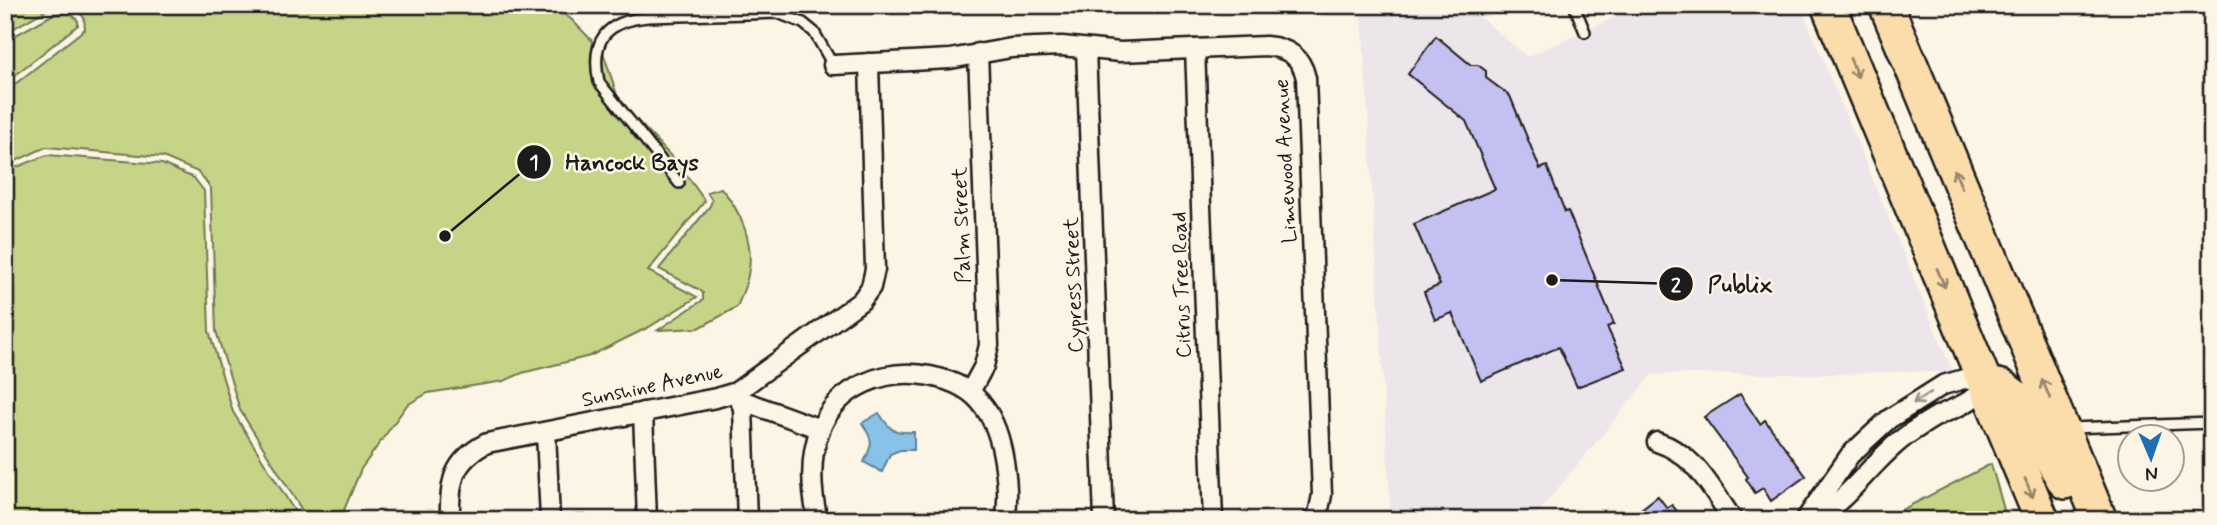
<svg xmlns="http://www.w3.org/2000/svg" width="2217" height="525" font-family="Mynerve,sans-serif">
	<style>
		.built { fill: #ece5e9 }
		.green { fill: #c6d488; stroke: #717852; stroke-width: 2 }
		.water { fill: #89c2e8; stroke: #5d8096; stroke-width: 2 }
		.building { fill: #c5c0f2; stroke: #1c1c1c; stroke-width: 2 }
		.lines { fill: none; stroke-linecap: round; stroke-linejoin: round }
		.lane-casing { stroke: #1c1c1c; stroke-width: 14 }
		.street-casing { stroke: #1c1c1c; stroke-width: 23 }
		.highway-casing { stroke: #1c1c1c; stroke-width: 38 }
		.lane { stroke: #fcf5e5; stroke-width: 9 }
		.street { stroke: #fcf5e5; stroke-width: 18 }
		.highway { stroke: #fbddab; stroke-width: 33 }
		.oneway { stroke: #97866b }
		.oneway2 { stroke: #97938b }
		.labels { text-anchor: middle; stroke-width: 5; stroke-linejoin: round; paint-order: stroke }
		.street-label { font-size: 21px; fill: #1c1c1c; stroke: #fcf5e5 }
		.leader { fill: none; stroke: #1c1c1c; stroke-width: 2.5 }
		.callout-dot { fill: #1c1c1c; stroke: #fcf5e5; stroke-width: 2.5 }
		.mark-label { font-size: 21px; text-anchor: middle; font-weight: bold; fill: #fff }
		.callout-label { font-size: 23px; text-anchor: middle; font-weight: bold; fill: #1c1c1c; stroke: #fcf5e5; stroke-width: 5; stroke-linejoin: round; paint-order: stroke }
	</style>
	<rect width="100%" height="100%" fill="#fcf5e5"/>
	<filter id="ink" filterUnits="userSpaceOnUse"><feTurbulence type="fractalNoise" baseFrequency=".0143" numOctaves="2"/><feDisplacementMap in="SourceGraphic" scale="14" xChannelSelector="R" yChannelSelector="G"/><feConvolveMatrix kernelMatrix="1 2 1 2 8 2 1 2 1" color-interpolation-filters="sRGB"/></filter>
	<g filter="url(#ink)">
		<polygon class="built" points="1358,5 1466,5 1527,57 1642,5 1800,5 1953,373 1912,371 1834,374 1652,374 1532,520 1391,520 1363,29"/>
		<g class="green">
			<polygon points="5,5 66,5 50,8 5,33"/>
			<polygon points="74,5 550,5 571,19 603,52 619,101 680,166 705,201 648,271 697,297 649,327 590,356 522,373 504,381 428,393 407,405 361,469 344,510 345,520 308,520 240,410 216,331 211,188 198,172 163,157 46,147 5,166 5,92 85,29 84,18"/>
			<polygon points="70,12 78,21 78,25 5,83 5,41 52,15"/>
			<polygon points="47,155 162,164 194,178 204,191 209,331 233,412 300,520 5,520 5,176 12,169"/>
			<path d="M721,188C741,211 755,244 748,275C746,286 741,297 737,307L699,328L658,330L703,300V293L700,290L659,269L710,206L712,200L707,192Z"/>
			<polygon points="1991,464 2007,520 1882,520"/>
		</g>
		<path class="water" d="M879,413C891,431 892,433 914,432V450H900L890,454L882,472L864,462C873,443 874,442 862,423Z"/>
		<g class="building">
			<polygon points="1436,36 1471,65 1478,65 1486,71 1486,78 1510,96 1540,169 1547,166 1565,212 1568,211 1614,324 1607,327 1626,368 1577,387 1559,347 1481,381 1452,313 1435,320 1424,292 1440,285 1414,224 1495,189 1466,121 1408,74"/>
			<polygon points="1740,394 1760,424 1765,420 1806,476 1771,501 1763,488 1755,493 1746,479 1748,477 1704,417"/>
			<polygon points="1658,496 1667,508 1672,505 1684,520 1627,520"/>
		</g>
		<g class="lines">
			<g class="lane-casing">
				<g id="lane">
					<polyline points="1574,5 1585,32"/>
					<path d="M679,183L599,82C590,40 606,21 648,17L778,13L803,23L814,32L833,65"/>
					<polyline points="2070,428 2212,423"/>
				</g>
			</g>
			<g class="street-casing">
				<g id="street">
					<polyline points="1086,49 1104,520"/>
					<polyline points="1195,49 1213,520"/>
					<path d="M833,65L950,59L1011,48L1062,46L1120,52L1266,46C1288,48 1301,56 1306,78L1322,495L1318,514L1312,520"/>
					<polyline points="736,392 743,408 747,520"/>
					<polyline points="970,392 984,366 989,345 978,53"/>
					<polyline points="741,400 820,429"/>
					<polyline points="643,412 647,520"/>
					<polyline points="546,432 550,520"/>
					<path d="M1657,442C1695,454 1711,488 1733,520"/>
					<path d="M450,520C449,483 452,461 487,443L716,398L736,392L861,301L871,287L875,269L869,63"/>
					<path d="M818,520C811,492 809,457 820,430C837,386 886,367 930,376C950,380 972,389 984,407C996,423 1001,442 1004,461C1007,480 1009,501 1005,520"/>
					<path d="M1805,520L1850,455L1889,419L1943,385L1964,379L1985,383C1975,403 1956,407 1937,416C1928,421 1919,427 1910,433C1874,458 1852,497 1814,520"/>
				</g>
			</g>
			<g class="highway-casing">
				<g id="highway">
					<polyline points="1828,5 2042,520"/>
					<polyline points="1886,5 2100,520"/>
					<polyline points="1985,383 2002,387 2017,398 2065,482"/>
				</g>
			</g>
			<use href="#lane" class="lane"/>
			<use href="#street" class="street"/>
			<use href="#highway" class="highway"/>
		</g>
		<defs><path id="oneway-shaft" d="M-6 0H5M1.5-3L5.5 0L1.5 3" fill="none" stroke-width="1.6" stroke-linecap="round" stroke-linejoin="round" transform="scale(1.75)"/></defs>
		<g class="oneway">
			<use href="#oneway-shaft" transform="translate(1854 68) rotate(67)"/>
			<use href="#oneway-shaft" transform="translate(1958 179) rotate(-113)"/>
			<use href="#oneway-shaft" transform="translate(1941 278) rotate(67)"/>
			<use href="#oneway-shaft" transform="translate(2046 389) rotate(-113)"/>
			<use href="#oneway-shaft" transform="translate(2029 488) rotate(67)"/>
		</g>
		<use class="oneway2" href="#oneway-shaft" transform="translate(1922 398) rotate(148)"/>
	</g>
	<g class="labels">
		<g class="street-label">
			<text transform="translate(1285 161) rotate(-93)" y="7">Limewood Avenue</text>
			<text transform="translate(961 225) rotate(-92)" y="7">Palm Street</text>
			<text transform="translate(1073 285) rotate(-92)" y="7">Cypress Street</text>
			<text transform="translate(1181 285) rotate(-92)" y="7">Citrus Tree Road</text>
			<text transform="translate(652 385) rotate(-12)" y="7">Sunshine Avenue</text>
		</g>
	</g>
	<path class="leader" d="M445 236L534 162M1552 280L1676 284"/>
	<g class="callout-dot">
		<circle cx="445" cy="236" r="7"/>
		<circle cx="1552" cy="280" r="7"/>
		<circle cx="534" cy="162" r="18"/>
		<circle cx="1676" cy="284" r="18"/>
	</g>
	<g class="mark-label">
		<text x="534" y="169">1</text>
		<text x="1676" y="292">2</text>
	</g>
	<g class="callout-label">
		<text x="632" y="170">Hancock Bays</text>
		<text x="1740" y="292">Publix</text>
	</g>
	<rect width="2217" height="525" fill="none" stroke="#fcf5e5" stroke-width="28"/>
	<rect x="14" y="14" width="2189" height="497" fill="none" stroke="#1c1c1c" stroke-width="2.5" filter="url(#ink)"/>
	<g transform="translate(2151 458) rotate(178)"><circle r="33" fill="#fcf5e5" stroke="#a29e95" stroke-width="2"/>
	<path d="M0-5L12 26L0 18L-12 26Z" fill="#1f6fb2"/>
	<text y="-10" font-size="19" font-weight="bold" text-anchor="middle" fill="#1c1c1c">N</text>
	</g>
</svg>
